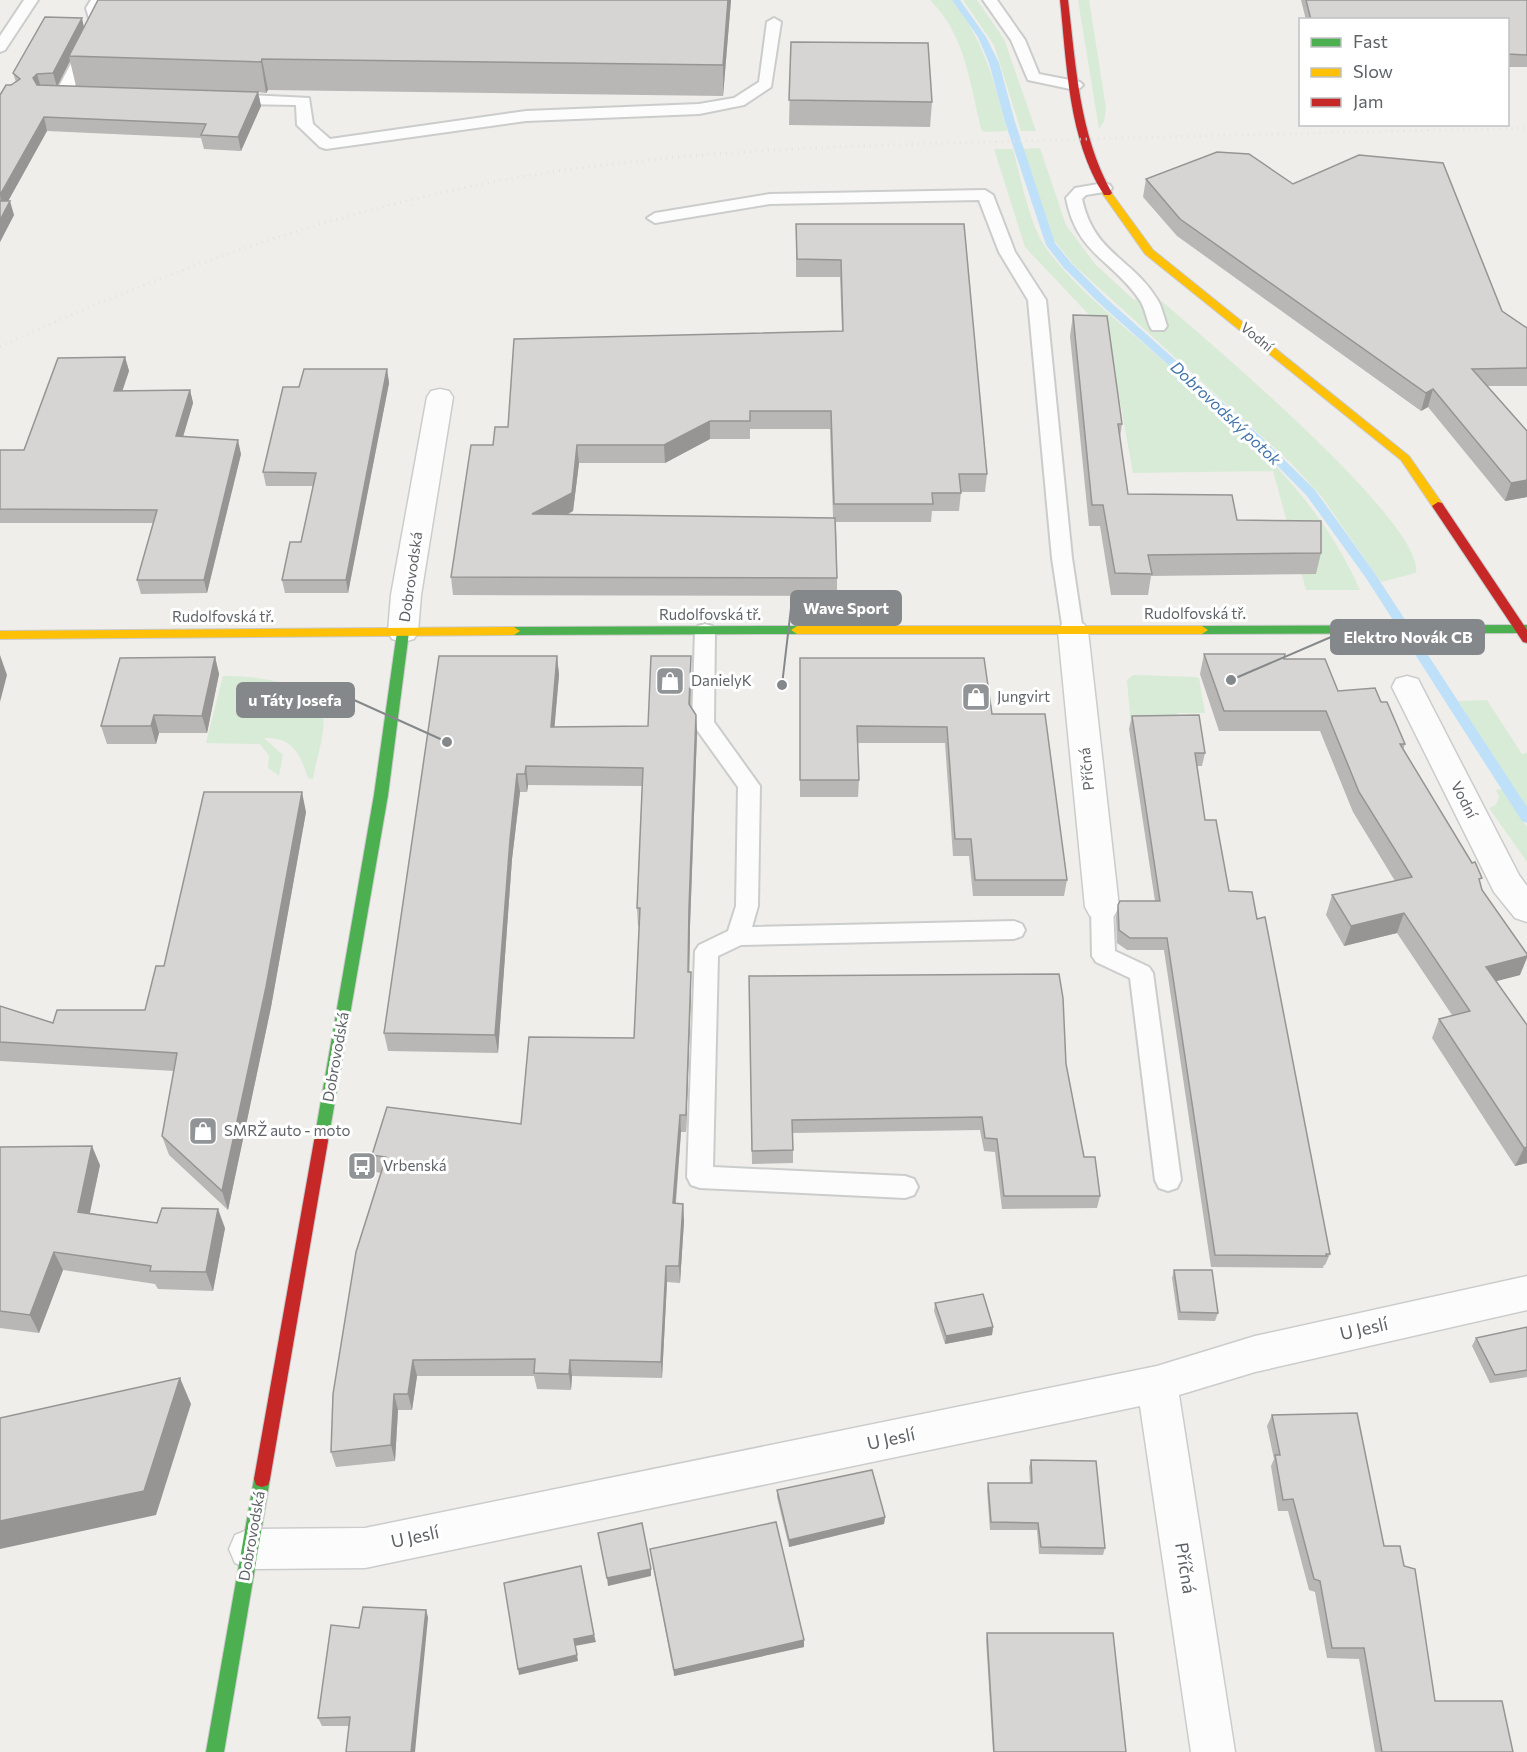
<svg xmlns="http://www.w3.org/2000/svg" width="1527" height="1752" font-family="Commissioner,sans-serif">
	<style>
		.green { fill: #d8ebd6 }
		.lines { fill: none; stroke-linecap: round; stroke-linejoin: round }
		.stream { fill: #bfe0f9; fill-rule: evenodd }
		.lane-casing { stroke: #cbcccc; stroke-width: 4 }
		.street-casing { stroke: #cbcccc; stroke-width: 3 }
		.fast-casing { stroke: #cacacb; stroke-width: 2 }
		.slow-casing { stroke: #cacacb; stroke-width: 2 }
		.jam-casing { stroke: #cacacb; stroke-width: 2 }
		.lane { fill: #fdfcfc; fill-rule: evenodd }
		.street { fill: #fdfcfc; fill-rule: evenodd }
		.fast { fill: #4caf50; fill-rule: evenodd }
		.slow { fill: #ffc107; fill-rule: evenodd }
		.jam { fill: #c62828; fill-rule: evenodd }
		.rail { stroke: #e4e4e4; stroke-width: 3; stroke-dasharray: 1 5; stroke-linecap: butt }
		.wall { fill: #b8b7b5; fill-rule: evenodd }
		.shaded-wall { fill: #969594 }
		.building { fill: #d6d5d3; stroke: #969594; stroke-width: 1.5 }
		.labels { text-anchor: middle; stroke-width: 6; stroke-linejoin: round; paint-order: stroke }
		.far-street-label { font-size: 14px; fill: #5f6368; stroke: #fff }
		.street-label { font-size: 15px; fill: #5f6368; stroke: #fff }
		.poi-label { font-size: 15px; fill: #5f6368; stroke: #fff; text-anchor: start }
		.water-label { font-size: 16px; font-style: italic; fill: #4174aa; stroke: #fff }
		.near-street-label { font-size: 18px; fill: #5f6368; stroke: #fff }
		.leader { fill: none; stroke: #84888a; stroke-width: 2 }
		.callout-dot { fill: #84888a; stroke: #fff; stroke-width: 2 }
		.callout { fill: #84888a; stroke: #84888a; stroke-width: 2 }
		.callout-label { font-size: 16px; text-anchor: middle; font-weight: bold; fill: #fff }
	</style>
	<rect width="100%" height="100%" fill="#efeeea"/>
	<g class="green">
		<path d="M930,0H953C985,45 994,79 1007,131L984,132L981,129C970,83 965,34 930,0Z"/>
		<polygon points="963,0 977,0 1004,39 1036,131 1021,131 994,45"/>
		<polygon points="1078,0 1089,0 1106,108 1104,121 1099,129"/>
		<path d="M1040,148L1066,225L1095,264L1134,300L1151,293L1171,309C1213,346 1425,524 1416,573L1381,582L1322,497L1291,463L1074,265L1054,240L1022,149Z"/>
		<path d="M994,149H1013C1021,178 1029,224 1046,248C1073,285 1109,314 1143,343C1226,416 1315,487 1360,590H1306L1273,471L1133,473L1108,335L1025,247Z"/>
		<polygon points="1133,675 1196,677 1199,678 1205,713 1177,713 1180,727 1131,727 1127,680"/>
		<path d="M223,676C250,676 317,680 323,714C326,734 316,759 313,779L308,778C300,754 293,737 264,738L283,755L279,776L268,768L269,756L260,744L206,743Z"/>
		<polygon points="1487,700 1522,754 1527,753 1527,808 1458,701"/>
		<polygon points="1502,789 1527,827 1527,862 1489,808 1496,805 1499,797 1496,790"/>
	</g>
	<g class="lines">
		<polygon class="stream" points="952,0 960,0 986,37 999,63 1015,122 1055,243 1072,264 1106,298 1257,433 1315,490 1374,572 1527,807 1527,823 1522,821 1366,578 1307,496 1249,437 1098,302 1064,268 1046,245 1005,122 989,63 978,37"/>
		<g class="lane-casing">
			<g id="lane">
				<polygon points="24,0 38,0 5,50 0,52 0,36"/>
				<polygon points="91,0 105,0 100,8 105,25 71,94 68,97 58,97 55,94 91,25 86,8"/>
				<polygon points="983,0 997,0 1025,40 1039,74 1080,82 1083,85 1080,88 1075,90 1028,80 1011,40"/>
				<polygon points="774,18 781,22 771,87 744,105 699,114 526,121 326,149 320,147 297,125 296,105 231,104 223,99 231,94 309,98 313,124 330,139 526,111 699,104 734,98 759,82 767,22"/>
				<path d="M1104,183L1110,185L1112,188L1110,191L1086,195L1082,199C1094,254 1132,258 1157,299C1162,307 1164,317 1167,326L1164,330H1152C1146,321 1146,308 1139,299C1111,259 1077,254 1066,198L1075,188Z"/>
				<polygon points="985,190 993,195 1015,252 1046,300 1072,558 1083,631 1080,636 1066,636 1063,631 1052,558 1028,300 999,252 979,200 770,204 655,223 647,218 655,213 770,194"/>
				<polygon points="705,624 712,626 715,631 714,722 760,786 758,906 752,927 1014,921 1022,924 1025,930 1022,936 1014,939 741,945 718,956 713,1167 905,1176 914,1179 918,1187 914,1195 905,1198 700,1188 691,1185 687,1177 695,951 699,945 728,931 736,906 738,787 692,723 695,631 698,626"/>
				<polygon points="1102,898 1110,901 1113,907 1115,951 1149,967 1153,973 1181,1180 1177,1188 1168,1191 1159,1188 1155,1180 1130,978 1096,962 1092,956 1091,907 1094,901"/>
			</g>
		</g>
		<g class="street-casing">
			<g id="street">
				<polygon points="440,389 449,391 453,397 421,595 418,632 414,639 403,642 392,639 388,632 391,595 427,397 431,391"/>
				<polygon points="1073,621 1084,624 1088,631 1119,907 1114,916 1102,920 1090,916 1085,907 1058,631 1062,624"/>
				<polygon points="1407,676 1418,679 1422,687 1519,875 1527,886 1527,922 1515,918 1494,892 1392,687 1396,679"/>
				<polygon points="1527,1276 1527,1310 1255,1372 1179,1395 1235,1752 1191,1752 1140,1406 365,1568 250,1569 235,1563 229,1549 235,1535 250,1529 365,1528 1157,1366 1255,1336"/>
			</g>
		</g>
		<g class="fast-casing">
			<g id="fast">
				<polygon points="1527,625 1527,633 1202,634 1196,630 1202,626"/>
				<polygon points="797,626 803,630 797,634 514,635 508,631 514,627"/>
				<polygon points="403,628 409,632 388,795 328,1141 326,1145 321,1147 316,1145 314,1141 374,795 397,632"/>
				<polygon points="262,1471 268,1473 270,1479 224,1752 206,1752 254,1479 256,1473"/>
			</g>
		</g>
		<g class="slow-casing">
			<g id="slow">
				<polygon points="1107,190 1110,191 1153,250 1409,456 1444,506 1442,509 1434,509 1401,460 1145,254 1102,193"/>
				<polygon points="797,626 1202,626 1208,630 1202,634 797,634 791,630"/>
				<polygon points="514,627 520,631 514,635 0,639 0,631"/>
			</g>
		</g>
		<g class="jam-casing">
			<g id="jam">
				<path d="M1060,0H1068C1076,66 1079,134 1112,193L1110,195H1104C1068,138 1067,65 1060,0Z"/>
				<polygon points="1438,502 1442,503 1527,630 1527,643 1523,642 1432,506"/>
				<polygon points="321,1135 326,1137 328,1141 270,1479 268,1485 262,1487 256,1485 254,1479 314,1141 316,1137"/>
			</g>
		</g>
		<use href="#lane" class="lane"/>
		<use href="#street" class="street"/>
		<use href="#fast" class="fast"/>
		<use href="#slow" class="slow"/>
		<use href="#jam" class="jam"/>
		<path class="rail" d="M0,347C168,269 343,207 527,176C689,149 854,146 1018,141C1188,136 1357,132 1527,128"/>
	</g>
	<g class="wall">
		<path d="M731,0L723,96L268,90L266,93L258,92L261,106L241,151L204,149L201,138L47,131L8,201L14,215L0,242L16,82L13,73L84,27ZM70,61L76,86L57,85Z"/>
		<polygon points="1301,0 1527,0 1527,67 1508,67 1508,20 1306,20"/>
		<polygon points="791,42 932,102 930,127 789,125"/>
		<polygon points="1146,179 1293,184 1527,328 1527,386 1488,386 1527,431 1527,497 1505,501 1428,407 1421,411 1177,236 1143,197"/>
		<path d="M796,224H964L987,474L985,492H961L959,511H932L931,522H836L837,578V596L453,595L451,577L493,445L508,427L842,331L840,277H796ZM750,429H830L833,518L567,515L573,511L579,463H665L710,439H750Z"/>
		<polygon points="1073,315 1122,424 1120,438 1128,494 1237,520 1321,553 1316,574 1151,576 1148,595 1111,595 1100,526 1089,526 1070,336"/>
		<polygon points="125,357 129,371 122,391 190,390 193,403 183,437 241,454 207,593 141,594 137,580 153,523 0,523 0,450 24,450"/>
		<polygon points="387,369 389,383 348,593 285,593 282,580 301,542 313,486 266,486 263,472 299,387"/>
		<polygon points="1204,654 1284,659 1338,691 1381,702 1405,744 1403,750 1480,883 1482,890 1520,975 1496,981 1527,1025 1527,1163 1515,1166 1432,1038 1439,1019 1452,1015 1397,933 1344,946 1326,915 1332,895 1395,881 1353,812 1320,731 1219,731 1200,674"/>
		<polygon points="557,656 559,675 554,727 648,726 691,675 690,706 696,715 697,733 690,926 689,972 691,972 691,990 686,1132 681,1132 676,1203 683,1204 684,1221 680,1283 667,1282 662,1378 572,1376 571,1390 537,1389 534,1376 417,1376 412,1410 398,1410 395,1461 336,1467 331,1452 381,1173 376,1172 372,1155 521,1124 634,1038 639,926 638,926 637,908 642,786 528,785 527,792 520,792 512,859 498,1053 388,1051 384,1033"/>
		<polygon points="215,657 219,674 207,733 159,733 156,744 107,744 101,726"/>
		<polygon points="800,658 992,714 1067,880 1064,896 973,896 969,856 953,856 945,743 857,743 859,780 858,797 800,797"/>
		<polygon points="1132,716 1205,753 1202,766 1197,766 1205,820 1229,891 1257,919 1330,1254 1325,1265 1324,1265 1323,1268 1211,1267 1164,950 1127,950 1117,943 1116,917 1118,905 1155,901 1129,729"/>
		<polygon points="306,812 271,1007 228,1210 169,1155 162,1136 174,1071 0,1061 0,1006 53,1023 145,1010 164,966"/>
		<polygon points="749,976 1066,1064 1084,1157 1100,1196 1097,1208 1002,1209 995,1152 984,1151 980,1130 793,1133 793,1163 752,1164"/>
		<polygon points="0,1147 100,1165 90,1213 157,1223 225,1228 213,1291 158,1289 155,1284 63,1270 39,1333 0,1328"/>
		<polygon points="1174,1270 1218,1313 1215,1321 1178,1320 1172,1278"/>
		<polygon points="935,1303 993,1327 992,1335 945,1344 934,1311"/>
		<polygon points="1527,1327 1527,1377 1490,1383 1472,1346 1476,1338"/>
		<polygon points="1272,1415 1384,1546 1435,1701 1513,1752 1375,1752 1359,1659 1327,1658 1315,1592 1309,1590 1288,1511 1278,1511 1271,1466 1274,1459 1267,1426"/>
		<polygon points="1031,1460 1105,1548 1103,1555 1039,1554 1037,1530 990,1530 987,1490 988,1483 1030,1483 1029,1467"/>
		<polygon points="777,1490 885,1517 884,1524 789,1547 777,1497"/>
		<polygon points="650,1549 804,1647 674,1676"/>
		<polygon points="426,1610 428,1618 349,1726 322,1726 318,1718 359,1628"/>
		<polygon points="987,1633 1126,1752 993,1752 986,1640"/>
	</g>
	<g class="shaded-wall">
		<polygon points="728,0 731,0 723,96 723,65"/>
		<polygon points="82,18 85,32 69,56 70,61 57,87 53,73"/>
		<polygon points="262,59 268,90 266,93 261,62"/>
		<polygon points="37,74 41,88 36,91 33,78"/>
		<polygon points="258,92 261,106 241,151 238,137"/>
		<polygon points="44,117 47,131 1,214 0,195"/>
		<polygon points="10,201 14,215 0,242 0,220"/>
		<polygon points="125,357 129,371 118,404 114,391"/>
		<polygon points="387,369 389,383 348,593 346,580"/>
		<polygon points="1433,389 1428,407 1421,411 1426,393"/>
		<polygon points="190,390 193,403 179,450 176,436"/>
		<polygon points="710,421 710,439 665,463 664,445"/>
		<polygon points="238,440 241,454 207,593 204,580"/>
		<polygon points="577,445 579,463 573,511 534,532 532,514"/>
		<polygon points="1527,480 1527,497 1505,501 1511,483"/>
		<polygon points="0,655 7,675 0,702"/>
		<polygon points="557,656 559,675 553,745 551,727"/>
		<polygon points="691,656 691,675 690,723 689,704"/>
		<polygon points="215,657 219,674 207,733 202,716"/>
		<polygon points="154,715 159,733 156,744 151,726"/>
		<polygon points="696,715 697,733 690,926 689,990 689,908"/>
		<polygon points="526,766 528,785 527,792 525,774"/>
		<polygon points="517,774 520,792 512,859 498,1053 495,1035 510,840"/>
		<polygon points="302,792 306,812 271,1007 228,1210 222,1191"/>
		<polygon points="1404,913 1397,933 1344,946 1351,926"/>
		<polygon points="1527,956 1527,958 1520,975 1478,986 1486,967"/>
		<polygon points="691,972 691,990 686,1132 686,1115"/>
		<polygon points="680,1115 681,1132 674,1220 673,1203"/>
		<polygon points="92,1146 100,1165 86,1230 78,1212"/>
		<polygon points="1527,1147 1527,1163 1515,1166 1524,1148"/>
		<polygon points="683,1204 684,1221 680,1283 679,1266"/>
		<polygon points="218,1209 225,1228 213,1291 206,1272"/>
		<polygon points="54,1252 63,1270 39,1333 30,1315"/>
		<polygon points="666,1266 667,1282 662,1378 661,1362"/>
		<polygon points="993,1327 992,1335 945,1344 946,1336"/>
		<polygon points="413,1360 417,1376 412,1410 408,1394"/>
		<polygon points="570,1360 572,1376 571,1390 569,1374"/>
		<polygon points="180,1378 191,1404 156,1515 0,1549 0,1521"/>
		<polygon points="394,1394 398,1410 395,1461 391,1445"/>
		<polygon points="885,1517 884,1524 789,1547 789,1540"/>
		<polygon points="651,1569 651,1576 608,1586 607,1578"/>
		<polygon points="426,1610 428,1618 415,1752 411,1752"/>
		<polygon points="594,1635 596,1642 575,1646 574,1639"/>
		<polygon points="804,1640 804,1647 674,1676 674,1670"/>
		<polygon points="577,1655 578,1661 519,1675 518,1669"/>
	</g>
	<g class="building">
		<polygon points="98,0 728,0 723,65 262,59 261,62 69,56"/>
		<polygon points="1306,0 1527,0 1527,55 1508,54 1508,20 1311,20"/>
		<polygon points="45,17 82,18 53,73 37,74 33,78 37,85 258,92 238,137 201,135 206,124 44,117 0,195 0,95 6,85 11,85 20,79 13,73"/>
		<polygon points="791,42 928,43 932,102 789,100"/>
		<polygon points="1217,152 1249,154 1293,184 1359,155 1443,163 1502,311 1527,328 1527,368 1472,369 1527,431 1527,480 1511,483 1433,389 1426,393 1180,219 1146,179"/>
		<polygon points="0,201 10,201 0,220"/>
		<polygon points="796,224 964,224 987,474 959,474 961,493 932,493 933,504 834,504 831,411 750,411 750,421 710,421 664,445 577,445 572,493 532,514 835,518 837,578 451,577 471,445 493,445 495,427 508,427 514,339 843,331 841,260 797,259"/>
		<polygon points="1073,315 1107,316 1122,424 1118,424 1128,494 1232,495 1237,520 1321,521 1321,553 1148,555 1152,574 1115,573 1103,505 1092,505"/>
		<polygon points="125,357 114,391 190,390 176,436 238,440 204,580 137,580 157,510 0,509 0,450 24,450 58,358"/>
		<polygon points="304,369 387,369 346,580 282,580 290,542 301,542 316,473 263,472 283,387 299,387"/>
		<polygon points="1204,654 1285,654 1284,659 1325,659 1338,691 1375,688 1381,702 1387,702 1405,744 1400,744 1472,863 1475,862 1482,878 1479,879 1482,890 1527,954 1527,956 1486,967 1527,1025 1527,1147 1524,1148 1439,1019 1470,1011 1404,913 1351,926 1332,895 1412,877 1359,792 1326,711 1224,711"/>
		<polygon points="439,656 557,656 551,727 648,726 651,656 691,656 689,704 696,715 689,908 688,972 691,972 686,1115 680,1115 673,1203 683,1204 679,1266 666,1266 661,1362 570,1360 569,1374 534,1373 535,1359 413,1360 408,1394 394,1394 391,1445 331,1452 333,1394 356,1252 386,1157 372,1155 387,1107 521,1124 529,1037 634,1038 640,908 637,908 643,768 526,766 525,774 517,774 510,840 495,1035 384,1033"/>
		<polygon points="215,657 202,716 154,715 151,726 101,726 120,658"/>
		<polygon points="800,658 984,658 992,714 1045,714 1067,880 975,880 971,839 955,839 947,727 857,726 859,780 800,780"/>
		<polygon points="1199,715 1205,753 1195,753 1205,820 1216,820 1229,891 1252,892 1257,919 1265,917 1330,1254 1326,1254 1327,1256 1215,1255 1167,938 1130,938 1119,930 1118,905 1120,901 1160,901 1132,716"/>
		<polygon points="204,792 302,792 266,987 222,1191 162,1136 177,1053 0,1042 0,1006 53,1023 57,1010 145,1010 156,966 164,966"/>
		<polygon points="1059,974 1063,998 1066,1064 1084,1157 1095,1157 1100,1196 1004,1196 997,1139 985,1138 982,1117 792,1120 793,1150 752,1151 749,976"/>
		<polygon points="92,1146 78,1212 157,1223 162,1208 218,1209 206,1272 150,1271 151,1266 54,1252 30,1315 0,1311 0,1147"/>
		<polygon points="1174,1270 1212,1270 1218,1313 1180,1312"/>
		<polygon points="983,1294 993,1327 946,1336 935,1303"/>
		<polygon points="1527,1327 1527,1370 1495,1375 1476,1338"/>
		<polygon points="180,1378 144,1491 0,1521 0,1418"/>
		<polygon points="1357,1413 1384,1546 1400,1546 1404,1566 1415,1569 1435,1701 1502,1701 1513,1752 1382,1752 1364,1648 1332,1648 1320,1581 1314,1579 1293,1499 1283,1500 1275,1455 1280,1455 1272,1415"/>
		<polygon points="1031,1460 1096,1461 1105,1548 1041,1547 1038,1523 991,1522 988,1483 1032,1483"/>
		<polygon points="872,1470 885,1517 789,1540 777,1490"/>
		<polygon points="776,1522 804,1640 674,1670 650,1549"/>
		<polygon points="642,1523 651,1569 607,1578 598,1533"/>
		<polygon points="581,1566 594,1635 574,1639 577,1655 518,1669 504,1583"/>
		<polygon points="363,1607 426,1610 411,1752 346,1752 350,1717 318,1718 331,1625 359,1628"/>
		<polygon points="987,1633 1113,1633 1126,1752 994,1752"/>
	</g>
	<defs>
		<g id="shop-square" transform="scale(1.5)"><rect x="-9" y="-9" width="18" height="18" rx="4" fill="#919496" stroke="#fff"/><path d="M-5-2.5h2.3a2.7 3.5 0 0 1 5.4 0H5L5.5 6h-11ZM-1.5-2.5h3a1.5 2.3 0 0 0-3 0Z" fill="#fff"/></g>
		<g id="bus-square" transform="scale(1.5)"><rect x="-9" y="-9" width="18" height="18" rx="4" fill="#919496" stroke="#fff"/><path d="M-5-6H5V4H4V6H2V4H-2V6H-4V4H-5ZM-3.5-4V0h7V-4ZM-3.5 1.2v1.5H-2V1.2ZM2 1.2v1.5H3.5V1.2Z" fill="#fff"/></g>
	</defs>
	<g fill-rule="evenodd">
		<use href="#shop-square" x="670" y="681"/>
		<use href="#shop-square" x="976" y="697"/>
		<use href="#shop-square" x="203" y="1131"/>
		<use href="#bus-square" x="362" y="1166"/>
	</g>
	<g class="labels">
		<g class="far-street-label">
			<text transform="translate(1257 337) rotate(39)" y="5">Vodní</text>
		</g>
		<g class="street-label">
			<text transform="translate(411 577) rotate(-82)" y="5">Dobrovodská</text>
			<text x="1195" y="619">Rudolfovská tř.</text>
			<text x="710" y="620">Rudolfovská tř.</text>
			<text x="223" y="622">Rudolfovská tř.</text>
			<text transform="translate(1087 769) rotate(-96)" y="5">Příčná</text>
			<text transform="translate(1464 800) rotate(63)" y="5">Vodní</text>
			<text transform="translate(336 1057) rotate(-80)" y="5">Dobrovodská</text>
			<text transform="translate(252 1536) rotate(-80)" y="5">Dobrovodská</text>
		</g>
		<g class="poi-label">
			<text x="691" y="686">DanielyK</text>
			<text x="997" y="702">Jungvirt</text>
			<text x="224" y="1136">SMRŽ auto - moto</text>
			<text x="383" y="1171">Vrbenská</text>
		</g>
		<g class="water-label">
			<text transform="translate(1226 413) rotate(43)" y="6">Dobrovodský potok</text>
		</g>
		<g class="near-street-label">
			<text transform="translate(1364 1329) rotate(-13)" y="6">U Jeslí</text>
			<text transform="translate(891 1439) rotate(-12)" y="6">U Jeslí</text>
			<text transform="translate(415 1537) rotate(-12)" y="6">U Jeslí</text>
			<text transform="translate(1185 1568) rotate(81)" y="6">Příčná</text>
		</g>
	</g>
	<path class="leader" d="M782 685L791 608M1231 680L1331 637M447 742L354 700"/>
	<g class="callout-dot">
		<circle cx="782" cy="685" r="6"/>
		<circle cx="1231" cy="680" r="6"/>
		<circle cx="447" cy="742" r="6"/>
	</g>
	<g class="callout">
		<rect x="791" y="591" width="110" height="34" rx="6"/>
		<rect x="1331" y="620" width="153" height="34" rx="6"/>
		<rect x="237" y="683" width="117" height="34" rx="6"/>
	</g>
	<g class="callout-label">
		<text x="846" y="614">Wave Sport</text>
		<text x="1408" y="643">Elektro Novák CB</text>
		<text x="295" y="706">u Táty Josefa</text>
	</g>
	<rect x="1299" y="18" width="210" height="108" fill="#ffffff" stroke="#bfc1c3" stroke-width="1.5"/>
	<rect x="1311" y="38" width="30" height="9" fill="#4caf50" stroke="#bfc1c3" stroke-width="1.5"/>
	<text x="1353" y="48" font-size="18" fill="#5f6368">Fast</text>
	<rect x="1311" y="68" width="30" height="9" fill="#ffc107" stroke="#bfc1c3" stroke-width="1.5"/>
	<text x="1353" y="78" font-size="18" fill="#5f6368">Slow</text>
	<rect x="1311" y="98" width="30" height="9" fill="#c62828" stroke="#bfc1c3" stroke-width="1.5"/>
	<text x="1353" y="108" font-size="18" fill="#5f6368">Jam</text>
</svg>
